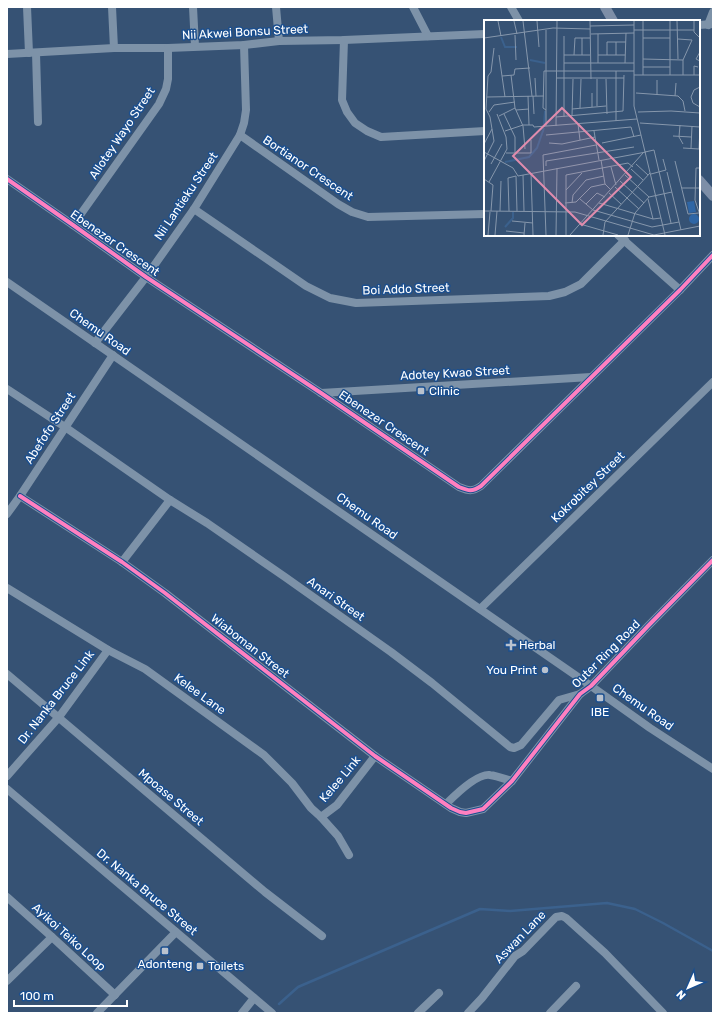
<svg xmlns="http://www.w3.org/2000/svg" width="720" height="1020" font-family="Rubik,sans-serif">
	<style>
		.lines { fill: none; stroke-linecap: round; stroke-linejoin: round }
		.stream { stroke: #3b618d; stroke-width: 2.5 }
		.minor { stroke: #7d92a8; stroke-width: 8 }
		.major { stroke: #7d8ea7; stroke-width: 10 }
		.cycleway-casing { stroke: #1b4f8f; stroke-width: 6 }
		.cycleway { stroke: #ff80c0; stroke-width: 4 }
		.poi-dot { fill: #b9c2ce; stroke: #1b4f8f; stroke-width: 1.5 }
		.labels { text-anchor: middle; stroke-width: 3; stroke-linejoin: round; paint-order: stroke }
		.street-label { font-size: 12px; fill: #fff; stroke: #1b4f8f }
		.poi-label { font-size: 12px; fill: #fff; stroke: #1b4f8f; text-anchor: start }
		.inset-river { fill: none; stroke: #3b618d; stroke-width: 2 }
		.inset-road { fill: none; stroke: #8697ac; stroke-width: 1 }
		.view { fill: #e08cad; fill-opacity: 0.15; stroke: #e08cad; stroke-width: 2 }
		.inset-edge { fill: none; stroke: #fff; stroke-width: 2 }
	</style>
	<rect width="100%" height="100%" fill="#365274"/>
	<g class="lines">
		<polyline class="stream" points="279,1004 298,987 480,909 510,911 607,903 635,909 663,923 713,951"/>
		<g class="minor">
			<polyline points="27,7 29,53"/>
			<polyline points="112,7 114,48"/>
			<polyline points="193,7 195,46"/>
			<polyline points="276,7 279,41"/>
			<polyline points="413,7 428,36"/>
			<polyline points="511,7 519,21"/>
			<polyline points="699,25 713,24"/>
			<polyline points="708,25 713,12"/>
			<polyline points="344,40 342,100 347,112 355,123 367,131 381,137 485,131"/>
			<polyline points="36,53 38,122"/>
			<polyline points="7,54 114,48 168,48 244,45 279,41 344,40 485,34"/>
			<polyline points="240,135 338,204 352,212 368,217 485,214"/>
			<path d="M7,179L73,225L146,277L321,393L459,487C469,491 472,492 481,486L680,290L713,255"/>
			<polyline points="194,209 306,286 330,298 356,303 549,296 565,292 581,284 625,240"/>
			<polyline points="73,225 159,104 166,89 168,79 168,48"/>
			<polyline points="618,235 680,290"/>
			<polyline points="7,282 591,686 650,728 713,769"/>
			<polyline points="95,343 146,277 194,209 240,135 244,123 246,110 244,45"/>
			<polyline points="7,389 65,427 170,500 207,523 285,577 391,652 432,683 510,747 514,748 521,745 559,700 580,694"/>
			<polyline points="321,393 591,377"/>
			<polyline points="20,496 122,562 165,593 375,756 451,808 460,812 466,813 483,809 512,781 580,694 591,686 648,626 713,560"/>
			<polyline points="7,514 20,496 113,355"/>
			<polyline points="122,562 170,500"/>
			<polyline points="7,588 108,650 145,669 264,755 292,783 311,808 321,817 338,836 349,855"/>
			<polyline points="480,609 713,382"/>
			<polyline points="7,674 265,892 322,936"/>
			<polyline points="7,776 59,717 108,650"/>
			<polyline points="7,789 272,1013"/>
			<path d="M446,804C455,795 478,773 490,775C497,776 505,779 512,781"/>
			<polyline points="321,817 337,805 375,756"/>
			<polyline points="7,897 52,937 115,995"/>
			<polyline points="7,981 52,937"/>
			<polyline points="97,1013 176,932"/>
			<polyline points="242,1013 254,998"/>
			<polyline points="418,1013 439,993"/>
			<polyline points="468,1013 482,998 515,956 523,951 556,917 562,916 566,918 605,953 663,1013"/>
			<polyline points="550,1013 576,986"/>
		</g>
		<g class="major">
			<polyline points="605,7 613,21"/>
			<polyline points="699,180 713,196"/>
		</g>
		<g class="cycleway-casing">
			<g id="cycleway">
				<path d="M7,179L73,225L146,277L321,393L459,487C469,491 472,492 481,486L680,290L713,255"/>
				<polyline points="20,496 122,562 165,593 375,756 451,808 460,812 466,813 483,809 512,781 580,694 591,686 648,626 713,560"/>
			</g>
		</g>
		<use href="#cycleway" class="cycleway"/>
	</g>
	<g class="poi-dot">
		<rect x="417" y="387" width="8" height="8" rx="2"/>
		<path d="M509 639h4v4h4v4h-4v4h-4v-4h-4v-4h4z"/>
		<circle cx="545" cy="670" r="4"/>
		<rect x="596" y="694" width="8" height="8" rx="2"/>
		<rect x="161" y="947" width="8" height="8" rx="2"/>
		<rect x="196" y="962" width="8" height="8" rx="2"/>
	</g>
	<g class="labels">
		<g class="street-label">
			<text transform="translate(245 32) rotate(-3)" y="4">Nii Akwei Bonsu Street</text>
			<text transform="translate(122 133) rotate(-56)" y="4">Allotey Wayo Street</text>
			<text transform="translate(308 168) rotate(34)" y="4">Bortianor Crescent</text>
			<text transform="translate(186 196) rotate(-56)" y="4">Nii Lantieku Street</text>
			<text transform="translate(115 243) rotate(35)" y="4">Ebenezer Crescent</text>
			<text transform="translate(406 289) rotate(-2)" y="4">Boi Addo Street</text>
			<text transform="translate(100 332) rotate(35)" y="4">Chemu Road</text>
			<text transform="translate(455 373) rotate(-3)" y="4">Adotey Kwao Street</text>
			<text transform="translate(384 423) rotate(34)" y="4">Ebenezer Crescent</text>
			<text transform="translate(50 428) rotate(-57)" y="4">Abefofo Street</text>
			<text transform="translate(588 487) rotate(-44)" y="4">Kokrobitey Street</text>
			<text transform="translate(367 516) rotate(35)" y="4">Chemu Road</text>
			<text transform="translate(336 599) rotate(35)" y="4">Anari Street</text>
			<text transform="translate(250 646) rotate(38)" y="4">Wiaboman Street</text>
			<text transform="translate(606 654) rotate(-45)" y="4">Outer Ring Road</text>
			<text transform="translate(200 694) rotate(36)" y="4">Kelee Lane</text>
			<text transform="translate(56 697) rotate(-52)" y="4">Dr. Nanka Bruce Link</text>
			<text transform="translate(643 707) rotate(35)" y="4">Chemu Road</text>
			<text transform="translate(340 779) rotate(-50)" y="4">Kelee Link</text>
			<text transform="translate(171 797) rotate(40)" y="4">Mpoase Street</text>
			<text transform="translate(147 892) rotate(40)" y="4">Dr. Nanka Bruce Street</text>
			<text transform="translate(69 937) rotate(42)" y="4">Ayikoi Teiko Loop</text>
			<text transform="translate(520 937) rotate(-46)" y="4">Aswan Lane</text>
		</g>
		<g class="poi-label">
			<text x="429" y="395">Clinic</text>
			<text x="519" y="649">Herbal</text>
			<text x="537" y="674" text-anchor="end">You Print</text>
			<text x="600" y="716" text-anchor="middle">IBE</text>
			<text x="165" y="968" text-anchor="middle">Adonteng</text>
			<text x="208" y="970">Toilets</text>
		</g>
	</g>
	<g transform="translate(484 20)">
		<rect width="216" height="216" fill="#365274"/>
		<path d="M210,181L212,192L205,193L203,182ZM205 199a5 5 0 1 1 10 0a5 5 0 1 1-10 0Z" fill="#2f66a5"/>
		<path class="inset-river" d="M17,17L21,27H33M46,40L61,43M60,104L61,91M21,142L45,137L53,128L60,108M21,207L29,198V192"/>
		<path class="inset-road" d="M14,1L17,16M30,1L33,14M39,1L48,76M53,1L55,27M106,1L107,59M150,1V86L181,215M193,1L194,39M210,1V12L216,18M106,6L150,5M150,10H210M107,14L150,13M114,14V43M31,15L32,40M0,18L69,8L106,9M159,18H186M194,19L208,20L199,40V55M132,22V35M216,32L212,39L216,41M15,35L21,77M80,35H106M90,35L91,18H106M98,35V18M114,35H141M123,35V22H142M159,39L199,40M80,43H150M141,43L142,13M159,47H186M27,55L31,88L39,106L41,129M150,55H216M159,55V1M186,55V1M210,55V46L214,47M4,56L7,52L10,28M18,56L30,55L31,49L46,48M51,58L52,76M72,58H140M113,59V86M122,59L123,94M216,67L210,70L207,77L209,83L216,87M108,73V87M152,73L194,76L199,81L201,91M173,75V60M44,76L45,105M49,76L50,94M191,76L192,63M3,77L60,76M96,88L97,59M88,89L122,86M32,90L45,89M62,90L59,88L60,51H150M5,92L10,85L31,82M154,92L187,91L216,93M20,94L31,117V133M15,96L31,88M88,96L89,59M72,97L139,91L140,55M80,97V16M132,101V51M156,103L216,107M94,104L96,120M196,105L195,117L199,124M62,106V10M72,106L73,1M50,107L153,99M21,111L39,105H49L50,107M110,111L115,140M62,115L147,107L150,117M189,116L207,117M65,123L78,124L111,117M118,123L157,115M0,124L8,109M199,128L215,129M207,128L208,106M215,129L216,107M0,132L29,148L34,156L162,132M161,132L170,130L187,203M22,133H47V120M117,140L121,164L127,170M0,141L10,121L6,97L2,89L4,56M191,141L204,194L215,193M7,144L18,124M152,144L164,155M62,146V141L150,127M127,147L132,165M216,148H212L211,180L216,195M147,149L159,160M183,152L197,210M47,153L49,215M167,154L182,150L179,139M39,155L40,191M141,155L165,177M32,156L33,191M0,159L9,165L7,191M136,161L160,183M5,162L23,129L22,117L13,94M131,167L155,189M198,168H216M82,170L98,153M125,173L137,184M96,179L109,190L168,207L195,202M164,179L169,199M81,183L92,182L107,167L121,164M88,183L89,175L102,160L120,156M115,183L169,199L177,198M102,184L113,173L121,177M0,191L91,192L170,215L216,206M16,191L17,161M25,191L24,158L32,156M28,201L49,203M96,204L134,215M22,211L40,213M4,215L6,192M11,215L13,191M40,215L41,203M62,215L59,135L112,125M72,215L73,148M82,215V155L144,143L149,147M86,215L159,133M119,215L121,202L166,153M144,215L151,193L165,177L188,172"/>
		<path class="view" d="M78,88L147,157L98,205L29,136Z"/>
		<rect width="216" height="216" class="inset-edge"/>
	</g>
	<rect width="720" height="1020" fill="none" stroke="#ffffff" stroke-width="16"/>
	<g transform="translate(688 988) rotate(225)" stroke="#1b4f8f" stroke-width="3" paint-order="stroke">
	<path d="M0-3L7 15L0 10L-7 15Z" fill="#ffffff"/>
	<text y="-6" font-size="11" font-weight="bold" text-anchor="middle" fill="#ffffff">N</text>
	</g>
	<path d="M14 1000v6h113v-6" fill="none" stroke="#ffffff" stroke-width="2"/>
	<text x="20" y="1000" font-size="12" fill="#ffffff" stroke="#1b4f8f" stroke-width="3" paint-order="stroke">100 m</text>
</svg>
